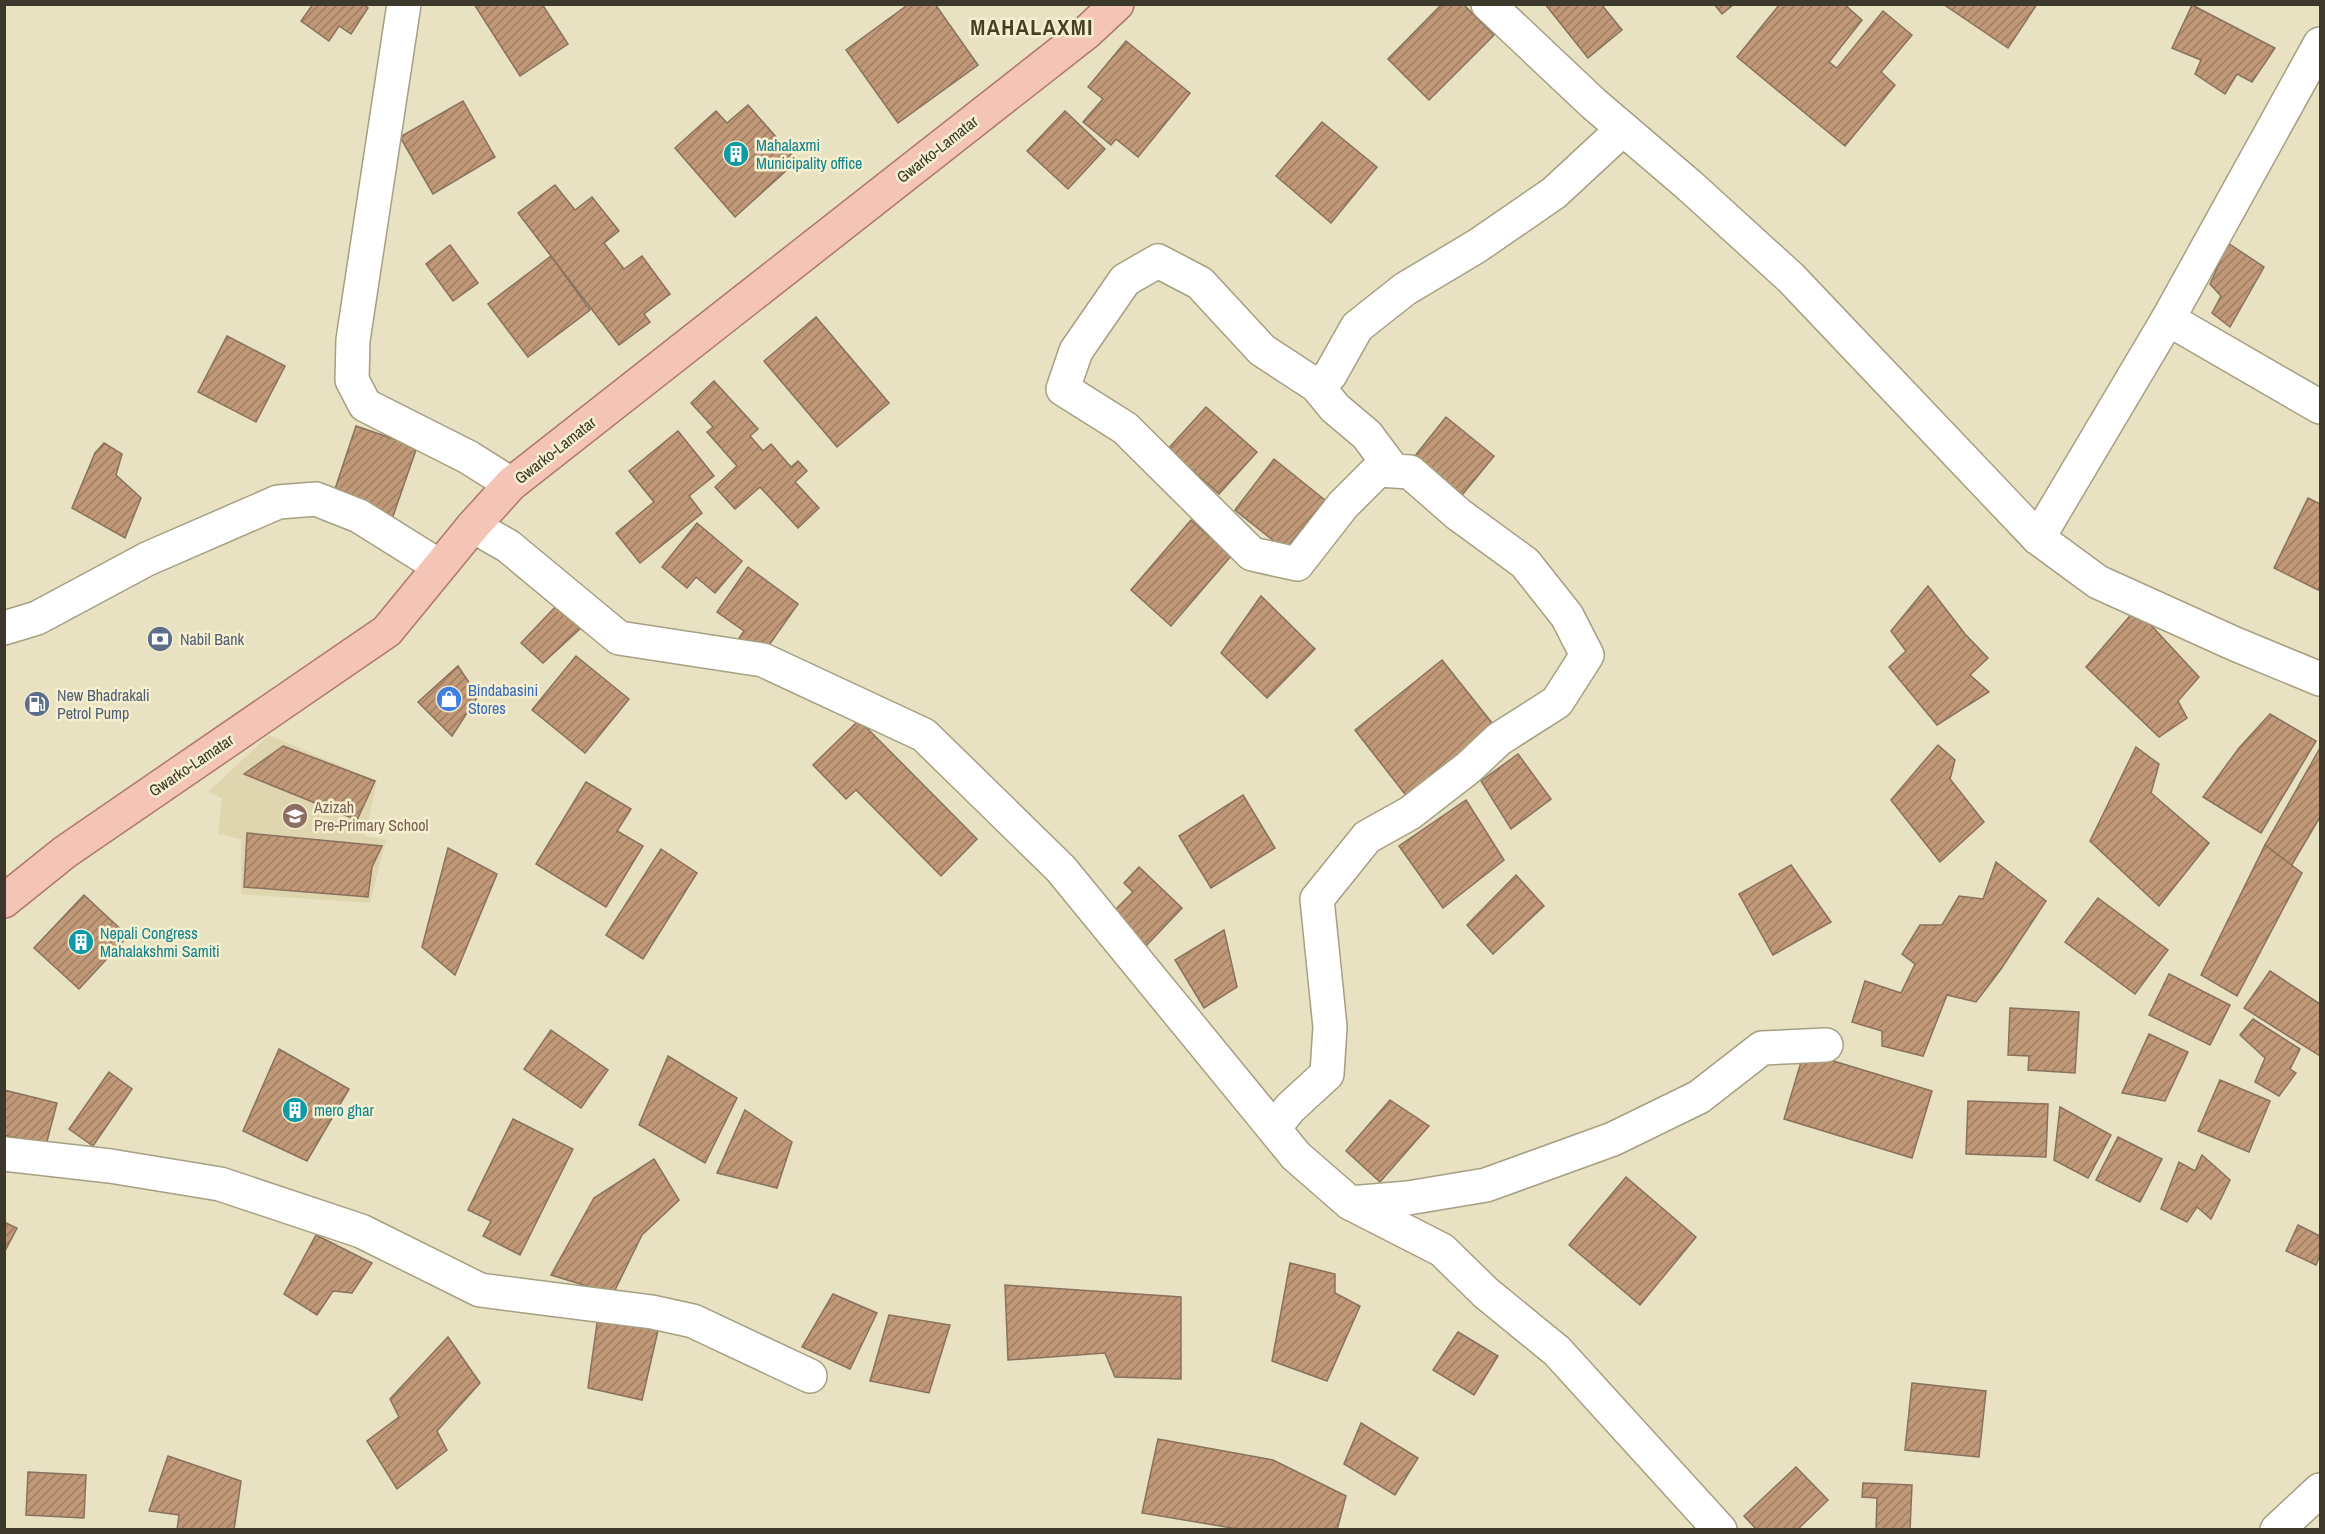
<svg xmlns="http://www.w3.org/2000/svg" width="2325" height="1534" font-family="'Archivo Narrow',sans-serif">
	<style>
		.built { fill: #dfd6af }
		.building { fill: url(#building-hatch); stroke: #89715d; stroke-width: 1.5 }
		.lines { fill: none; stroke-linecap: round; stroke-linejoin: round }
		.minor-casing { stroke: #a69f81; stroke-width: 36 }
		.major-casing { stroke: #ae7a67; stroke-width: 36 }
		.minor { stroke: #fff; stroke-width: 33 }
		.major { stroke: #f4c4b7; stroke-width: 33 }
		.labels { text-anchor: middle; stroke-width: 5; stroke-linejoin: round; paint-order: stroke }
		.culture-label { font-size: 16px; fill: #0d838f; stroke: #f6efcf; text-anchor: start }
		.street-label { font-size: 16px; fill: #3c392c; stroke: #f6efcf }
		.service-label { font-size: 16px; fill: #4e5e75; stroke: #f6efcf; text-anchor: start }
		.shop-label { font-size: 16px; fill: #366cbe; stroke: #f6efcf; text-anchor: start }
		.education-label { font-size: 16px; fill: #785e54; stroke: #f6efcf; text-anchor: start }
		.district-label { font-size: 22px; font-weight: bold; letter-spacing: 1.5px; fill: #453f24; stroke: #f6efcf }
	</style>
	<defs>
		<pattern id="building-hatch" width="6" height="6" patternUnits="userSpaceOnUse" patternTransform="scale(1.5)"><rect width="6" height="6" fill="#c19978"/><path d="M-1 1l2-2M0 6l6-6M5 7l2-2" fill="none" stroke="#9e7e63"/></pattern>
	</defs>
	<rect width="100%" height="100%" fill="#e8e1c2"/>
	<polygon class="built" points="269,735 377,781 365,836 386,840 370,903 241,894 241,839 218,834 222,798 208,792"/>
	<g class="building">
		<polygon points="313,4 363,4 368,8 351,34 339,26 329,41 301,21"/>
		<polygon points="474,4 542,4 568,44 520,76"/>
		<polygon points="909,4 935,4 978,65 898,123 846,50"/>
		<polygon points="1442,4 1463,4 1494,35 1429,100 1388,59"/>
		<polygon points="1545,4 1601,4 1622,30 1588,58"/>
		<polygon points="1714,4 1734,4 1722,14"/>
		<polygon points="1780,4 1844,4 1862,20 1829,62 1837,68 1883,11 1912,35 1881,72 1895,85 1845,146 1737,57"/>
		<polygon points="1943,4 2037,4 2008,48"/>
		<polygon points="2192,5 2275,48 2252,82 2237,74 2225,94 2195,74 2201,60 2172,48"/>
		<polygon points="1126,41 1190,93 1138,157 1116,139 1111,145 1083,122 1103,99 1088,87"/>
		<polygon points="463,101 495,157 433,194 400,137"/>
		<polygon points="748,105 797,161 735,217 675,148 716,111 727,123"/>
		<polygon points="1065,111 1105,149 1068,189 1027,151"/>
		<polygon points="1322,122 1377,167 1331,223 1276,176"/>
		<polygon points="555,185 575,210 592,197 619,231 604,243 624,269 642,256 670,294 644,314 650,322 619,345 518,213"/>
		<polygon points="2228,243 2264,267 2230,327 2212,313 2221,296 2210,284"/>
		<polygon points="450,245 478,283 453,301 426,264"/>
		<polygon points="551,256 590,310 528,357 488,304"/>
		<polygon points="816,317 889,403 837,447 764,361"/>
		<polygon points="227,336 285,366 256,422 198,392"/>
		<polygon points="714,381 758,429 750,436 763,451 771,444 791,467 798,461 807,471 795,482 819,508 798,528 760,487 735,509 715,487 737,466 707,432 713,427 691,403"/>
		<polygon points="1206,407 1257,452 1219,494 1168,449"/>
		<polygon points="1446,417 1494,456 1458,500 1411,461"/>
		<polygon points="356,426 417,447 392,519 332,498"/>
		<polygon points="678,431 714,476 689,496 702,513 640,563 616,533 654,502 629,471"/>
		<polygon points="104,443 122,454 116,475 141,498 125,538 72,508 95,453"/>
		<polygon points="1274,459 1325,500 1285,550 1235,510"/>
		<polygon points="2308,498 2320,504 2320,586 2318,590 2274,568"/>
		<polygon points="1191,520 1231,556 1171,626 1131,590"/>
		<polygon points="697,523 742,561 715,593 696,577 687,588 662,567"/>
		<polygon points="748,567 798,604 762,655 739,638 744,631 717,612"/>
		<polygon points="1928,586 1965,634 1988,658 1970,675 1989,692 1937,725 1889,667 1906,651 1891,631"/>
		<polygon points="1261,596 1315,649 1267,698 1221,653"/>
		<polygon points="558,604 582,627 543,663 521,643"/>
		<polygon points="2136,609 2199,677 2178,701 2187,718 2159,737 2086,667"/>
		<polygon points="576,656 629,699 585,753 532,710"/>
		<polygon points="1442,660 1496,728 1408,798 1355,730"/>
		<polygon points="458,666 478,696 452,736 418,702"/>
		<polygon points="2270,714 2316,741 2261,833 2203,797 2239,748"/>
		<polygon points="859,720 977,839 941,876 856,790 846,799 813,765"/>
		<polygon points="1938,745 1955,760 1950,779 1984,822 1940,862 1891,800"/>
		<polygon points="283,746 375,781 357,820 244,774"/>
		<polygon points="2136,747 2159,764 2151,793 2209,843 2159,906 2090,841"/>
		<polygon points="2320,748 2320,817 2291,866 2265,845"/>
		<polygon points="1518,754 1551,799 1511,829 1481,781"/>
		<polygon points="586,782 631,809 617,831 643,846 606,907 536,864"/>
		<polygon points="1243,795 1275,848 1211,888 1179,836"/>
		<polygon points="1466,800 1504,860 1443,908 1399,846"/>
		<polygon points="247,833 382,846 372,867 368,897 244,887"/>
		<polygon points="2265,845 2302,873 2237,996 2201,975"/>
		<polygon points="448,848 497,874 455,975 422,947"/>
		<polygon points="661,849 697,873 643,959 606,935"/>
		<polygon points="1996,862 2046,901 2001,969 1976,1002 1947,995 1923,1056 1882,1046 1882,1031 1852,1022 1865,981 1901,993 1915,964 1902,954 1920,925 1942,925 1959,896 1983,899"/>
		<polygon points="1791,865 1831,922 1773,955 1739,894"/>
		<polygon points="1139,867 1182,908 1145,947 1110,915 1133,892 1124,883"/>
		<polygon points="1516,875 1544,906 1493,954 1467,925"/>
		<polygon points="84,895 128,936 79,989 34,948"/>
		<polygon points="2098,898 2168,950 2135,994 2065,942"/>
		<polygon points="1224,930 1237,987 1204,1008 1175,960"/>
		<polygon points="2270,971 2320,1004 2320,1056 2244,1008"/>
		<polygon points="2169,974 2230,1005 2210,1045 2149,1015"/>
		<polygon points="2010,1008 2079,1012 2075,1073 2028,1070 2029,1056 2008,1055"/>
		<polygon points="2253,1019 2300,1049 2290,1069 2296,1073 2279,1096 2255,1082 2265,1058 2240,1035"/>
		<polygon points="551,1030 608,1070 581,1108 524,1069"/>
		<polygon points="2149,1034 2188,1052 2165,1101 2122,1093"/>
		<polygon points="279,1049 349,1089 307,1161 243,1131"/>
		<polygon points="1804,1052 1932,1091 1912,1158 1784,1119"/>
		<polygon points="668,1056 737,1098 705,1163 639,1125"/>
		<polygon points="109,1072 132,1089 93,1146 69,1129"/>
		<polygon points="2220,1080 2270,1101 2249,1152 2198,1131"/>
		<polygon points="4,1090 57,1103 46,1145 4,1135"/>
		<polygon points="1390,1100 1429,1126 1380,1182 1346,1151"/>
		<polygon points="1968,1101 2048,1104 2046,1157 1966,1154"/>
		<polygon points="2060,1107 2111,1135 2088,1178 2054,1160"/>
		<polygon points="745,1110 792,1142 777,1188 717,1173"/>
		<polygon points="513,1119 573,1149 520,1255 483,1236 491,1221 468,1210"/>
		<polygon points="2118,1137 2162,1159 2140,1202 2096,1180"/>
		<polygon points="2202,1155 2230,1180 2211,1219 2197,1207 2187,1222 2161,1209 2179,1162 2195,1171"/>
		<polygon points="654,1159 679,1200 642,1235 613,1294 551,1275 594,1198"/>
		<polygon points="1626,1177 1696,1237 1640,1305 1569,1245"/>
		<polygon points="4,1222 17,1228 4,1253"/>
		<polygon points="2298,1225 2320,1236 2320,1255 2316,1265 2286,1251"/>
		<polygon points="316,1235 372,1263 352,1293 333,1291 317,1315 284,1294"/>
		<polygon points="1290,1263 1335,1274 1335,1293 1360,1306 1327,1381 1272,1361"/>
		<polygon points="1005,1285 1181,1297 1181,1379 1115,1377 1105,1353 1008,1360"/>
		<polygon points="833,1294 877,1313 850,1369 802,1347"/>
		<polygon points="889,1315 950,1325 929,1393 870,1381"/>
		<polygon points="598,1316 659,1326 642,1400 588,1388"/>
		<polygon points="1458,1332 1498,1356 1474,1395 1433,1370"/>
		<polygon points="448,1337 480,1383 437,1431 447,1450 397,1489 367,1441 399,1417 390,1399"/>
		<polygon points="1912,1383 1986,1391 1979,1457 1905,1450"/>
		<polygon points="1361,1423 1418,1458 1395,1495 1344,1464"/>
		<polygon points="1158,1439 1273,1460 1346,1496 1337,1530 1244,1530 1142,1513"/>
		<polygon points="168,1456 241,1481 234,1530 177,1530 179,1515 149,1511"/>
		<polygon points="1796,1467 1828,1500 1797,1530 1757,1530 1744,1516"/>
		<polygon points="28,1472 86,1475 84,1518 26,1515"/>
		<polygon points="1863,1483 1912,1485 1910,1530 1876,1530 1877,1498 1862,1497"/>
	</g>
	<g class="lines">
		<g class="minor-casing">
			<g id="minor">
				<polyline points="404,4 353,340 352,380 365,405 468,457 511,484"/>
				<polyline points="1488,4 1594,104 1690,186 1791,278 2038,538 2098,582 2235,644 2320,679"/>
				<polyline points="2168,319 2320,407"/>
				<polyline points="1317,386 1330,375 1357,327 1405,289 1477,246 1554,193 1623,129"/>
				<polyline points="473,526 508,546 619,638 763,660 924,735 1061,869 1296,1156 1350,1203 1442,1250 1486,1293 1557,1351 1720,1530"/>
				<polyline points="2038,538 2168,319 2320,44"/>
				<polyline points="4,628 37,618 147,559 278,502 316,499 359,516 439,566"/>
				<polyline points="1274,1128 1290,1108 1327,1074 1330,1027 1317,899 1367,837 1410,813 1468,768 1499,739 1557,702 1587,655 1567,616 1525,563 1458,514 1410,472 1378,470 1343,505 1297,564 1252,554 1125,428 1063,389 1076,351 1125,280 1158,261 1200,283 1262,350 1317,386 1335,408 1367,435 1393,470"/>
				<polyline points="4,1154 110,1166 220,1184 361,1231 480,1290 652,1312 693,1321 810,1376"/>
				<polyline points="1350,1203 1408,1198 1486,1185 1613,1139 1699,1097 1762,1048 1826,1045"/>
				<polyline points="2277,1530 2320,1490"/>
			</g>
		</g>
		<g class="major-casing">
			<polyline id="major" points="4,901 65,852 387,631 473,526 511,484 1087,32 1117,4"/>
		</g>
		<use href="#minor" class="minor"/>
		<use href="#major" class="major"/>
	</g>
	<defs>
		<g id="building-disc" transform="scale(1.35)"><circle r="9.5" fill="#0f9aa8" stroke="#f6efcf"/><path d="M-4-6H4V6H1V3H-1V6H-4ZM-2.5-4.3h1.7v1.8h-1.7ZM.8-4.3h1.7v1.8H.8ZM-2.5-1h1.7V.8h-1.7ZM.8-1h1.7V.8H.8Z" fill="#fff"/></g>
		<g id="bank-disc" transform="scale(1.35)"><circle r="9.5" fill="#5c6f8a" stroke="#f6efcf"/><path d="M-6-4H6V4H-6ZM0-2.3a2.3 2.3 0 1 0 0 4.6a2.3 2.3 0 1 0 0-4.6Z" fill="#fff"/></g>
		<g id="shop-disc" transform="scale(1.35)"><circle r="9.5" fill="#3f7fe0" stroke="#f6efcf"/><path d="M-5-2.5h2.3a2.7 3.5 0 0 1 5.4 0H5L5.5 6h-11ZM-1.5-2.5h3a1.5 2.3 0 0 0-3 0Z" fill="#fff"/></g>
		<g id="fuel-disc" transform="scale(1.35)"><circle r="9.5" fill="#5c6f8a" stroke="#f6efcf"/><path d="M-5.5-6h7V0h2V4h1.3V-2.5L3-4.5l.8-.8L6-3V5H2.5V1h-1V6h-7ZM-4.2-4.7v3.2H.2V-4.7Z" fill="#fff"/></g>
		<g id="school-disc" transform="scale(1.35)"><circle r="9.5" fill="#8d6e63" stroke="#f6efcf"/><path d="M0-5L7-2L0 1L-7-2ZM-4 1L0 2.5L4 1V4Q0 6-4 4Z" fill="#fff"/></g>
	</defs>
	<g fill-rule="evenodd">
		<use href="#building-disc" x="736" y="154"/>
		<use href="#bank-disc" x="160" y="639"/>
		<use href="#shop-disc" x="449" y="699"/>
		<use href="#fuel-disc" x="37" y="704"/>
		<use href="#school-disc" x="295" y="816"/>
		<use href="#building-disc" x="81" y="942"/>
		<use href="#building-disc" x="295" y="1110"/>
	</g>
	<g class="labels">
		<g class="culture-label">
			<text x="756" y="151">Mahalaxmi<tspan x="756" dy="18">Municipality office</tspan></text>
			<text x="100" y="939">Nepali Congress<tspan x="100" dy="18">Mahalakshmi Samiti</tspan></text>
			<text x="314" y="1116">mero ghar</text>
		</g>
		<g class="street-label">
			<text transform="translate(937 149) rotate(-38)" y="6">Gwarko-Lamatar</text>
			<text transform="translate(555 450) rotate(-38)" y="6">Gwarko-Lamatar</text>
			<text transform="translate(191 765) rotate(-34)" y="6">Gwarko-Lamatar</text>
		</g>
		<g class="service-label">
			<text x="180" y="645">Nabil Bank</text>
			<text x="57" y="701">New Bhadrakali<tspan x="57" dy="18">Petrol Pump</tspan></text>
		</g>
		<g class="shop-label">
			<text x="468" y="696">Bindabasini<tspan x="468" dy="18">Stores</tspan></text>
		</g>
		<g class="education-label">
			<text x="314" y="813">Azizah<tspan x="314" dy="18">Pre-Primary School</tspan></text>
		</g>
		<g class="district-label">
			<text x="1032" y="35">MAHALAXMI</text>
		</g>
	</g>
	<rect width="2325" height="1534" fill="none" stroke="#3c392c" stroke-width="12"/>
</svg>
